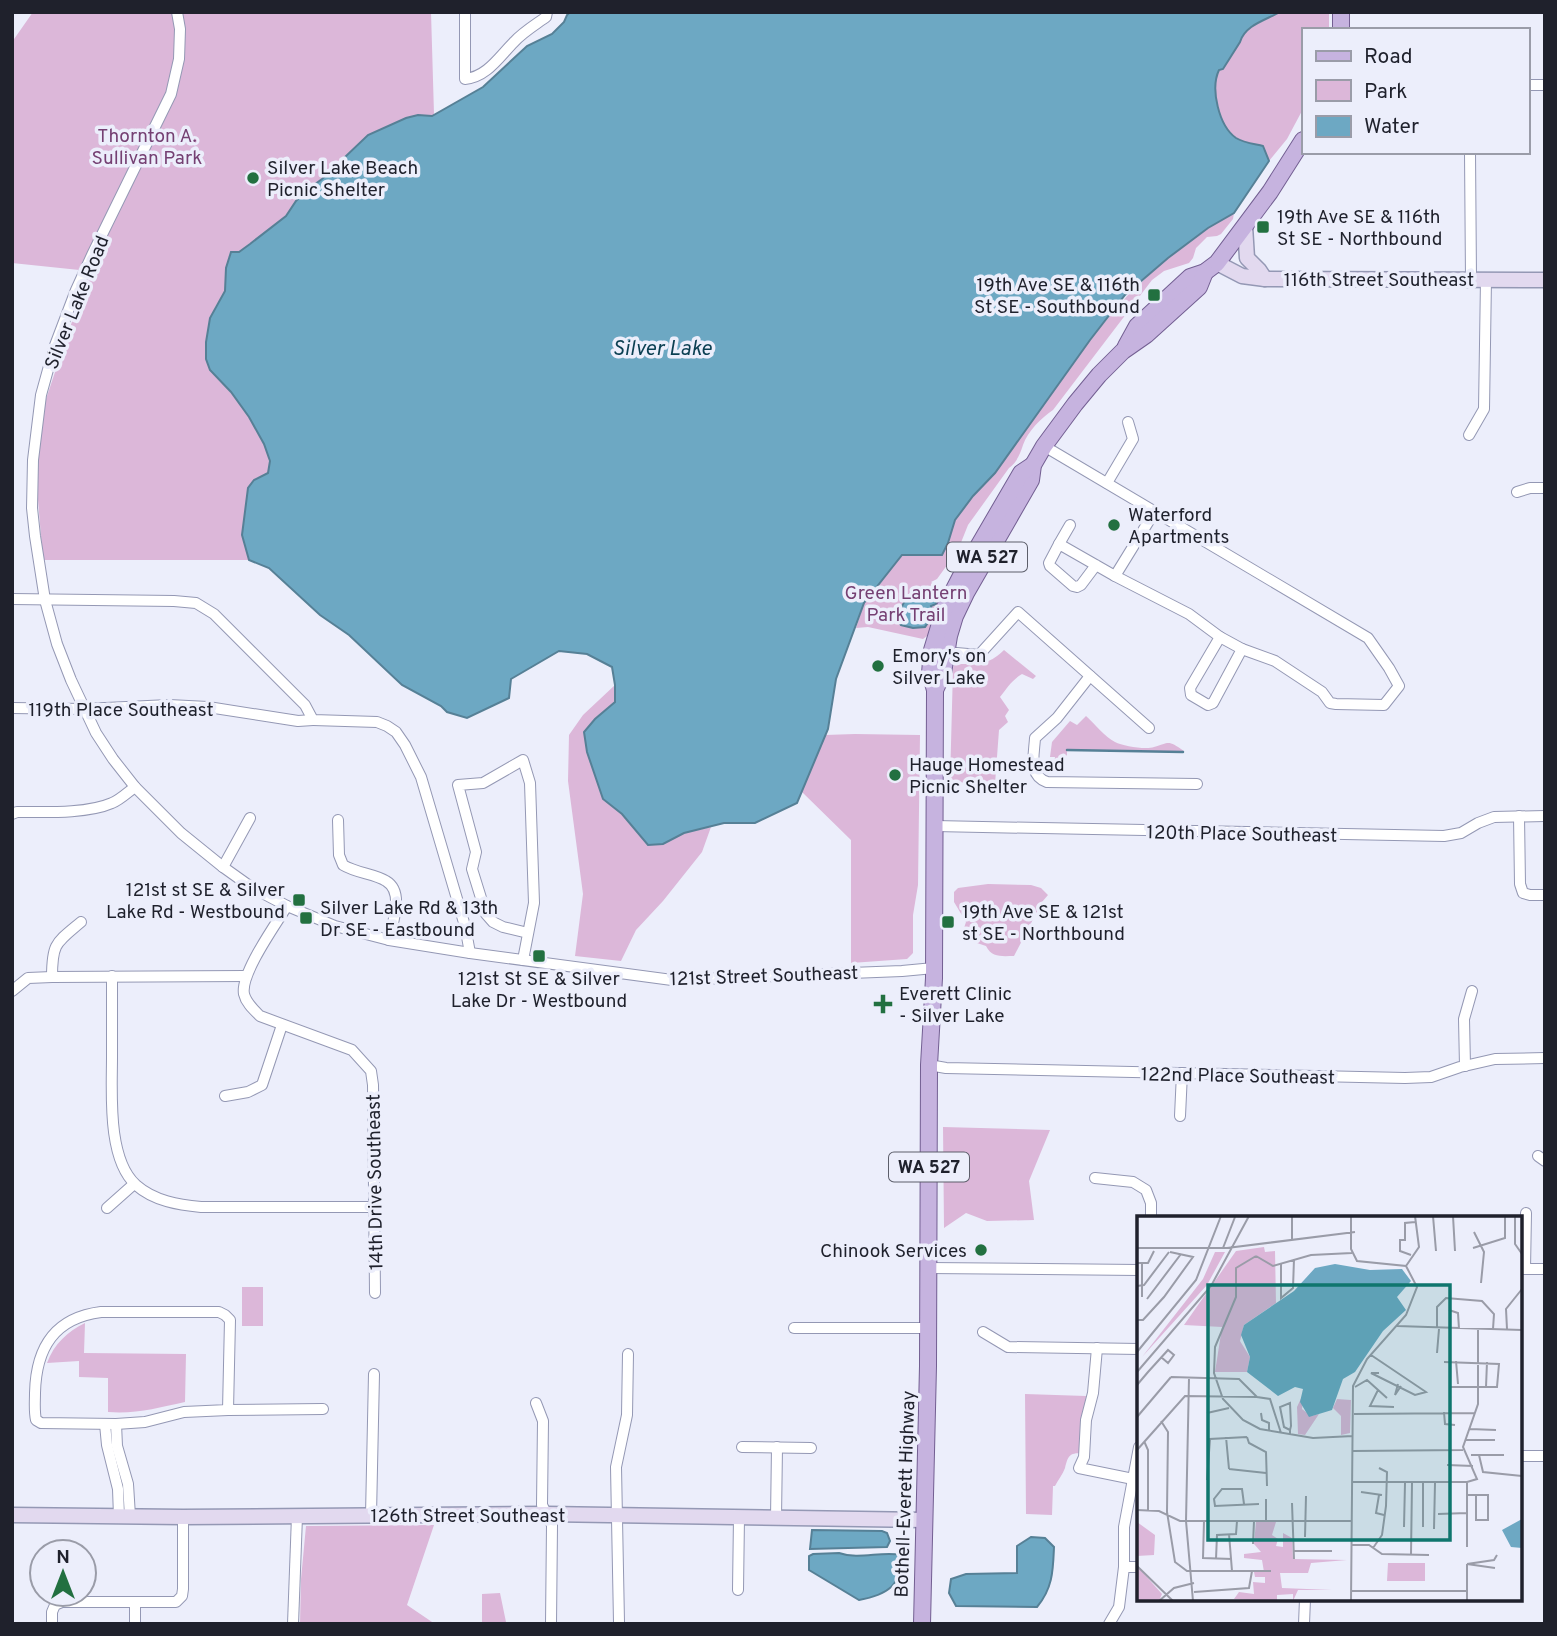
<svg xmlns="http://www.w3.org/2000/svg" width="1557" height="1636" font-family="Overpass,sans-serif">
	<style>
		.green { fill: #dcb7d9 }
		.water { fill: #6da8c3; stroke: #568096; stroke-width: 2 }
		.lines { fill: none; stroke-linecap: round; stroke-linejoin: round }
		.stream { stroke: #568096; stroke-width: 2.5 }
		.street-casing { stroke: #9498b4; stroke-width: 12 }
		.secondary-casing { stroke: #9498b4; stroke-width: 17 }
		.primary-casing { stroke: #735f92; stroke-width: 18 }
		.street { stroke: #fff; stroke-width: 10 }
		.secondary { stroke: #e2d9ef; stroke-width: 14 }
		.primary { stroke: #c6b3df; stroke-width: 16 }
		.poi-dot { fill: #227040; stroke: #eceefb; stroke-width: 2.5 }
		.labels { text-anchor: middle; stroke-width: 7; stroke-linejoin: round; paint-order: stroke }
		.shield { fill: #eceefb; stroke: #5c5e6a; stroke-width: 2 }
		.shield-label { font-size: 18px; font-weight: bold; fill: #1f212c }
		.park-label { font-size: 19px; fill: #754073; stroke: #eceefb }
		.poi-label { font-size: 19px; fill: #1f212c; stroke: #eceefb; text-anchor: start }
		.street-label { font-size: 19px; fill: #1f212c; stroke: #eceefb }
		.water-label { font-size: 21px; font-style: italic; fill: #0b3f52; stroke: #eceefb }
		.inset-road { fill: none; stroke: #9a9ca8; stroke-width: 2 }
		.view { fill: #0f766e; fill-opacity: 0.15; stroke: #0f766e; stroke-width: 3.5 }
		.inset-edge { fill: none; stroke: #1f212c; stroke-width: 3.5 }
	</style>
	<rect width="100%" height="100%" fill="#eceefb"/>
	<g class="green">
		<path d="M33,12H431L434,114L432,116L406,118L368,135L322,179L307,190L296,201L286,216L250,244L239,252L230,253L226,268L225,291L214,309L210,370C229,388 268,436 269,462C270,466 269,469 268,473L254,480L248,488L242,535L249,560H43L37,488L38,449L44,405L89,271L12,263V42Z"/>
		<path d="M1280,12H1329V30H1303V109L1287,139L1269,161L1263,146C1255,144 1244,143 1236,138C1219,126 1210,89 1219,70L1223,69L1240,42C1245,25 1266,20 1280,12Z"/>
		<path d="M1234,213L1233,219L1221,234L1217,236L1207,237L1196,248L1193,258L1189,263L1164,271L1152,280L1053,410C1041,418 1028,431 1023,445C1020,454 1017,462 1009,468L968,525L958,550L937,579L931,582L947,592L931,633L923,639L868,627L856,628L864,603L902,555L948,543L955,520L974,495L995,473L1087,343L1127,296L1165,260L1208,228Z"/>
		<path d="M1004,650L1036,676L1033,679L1022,674C1012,680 1007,688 1000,697L1009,710L1005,716L1008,722L999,730L995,784L950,782L953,669L954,664C977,664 988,666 1004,650Z"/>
		<polygon points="615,685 615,702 595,719 596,775 603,799 622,814 648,845 663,844 684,833 711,827 702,852 663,901 636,930 621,961 575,956 583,894 568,781 569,735 583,715"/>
		<path d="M1086,716C1095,724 1105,737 1115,742C1123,746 1146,750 1154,747C1170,742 1168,740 1184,751L1183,752L1067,750V755L1064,758L1066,767H1054L1055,757H1050L1052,742L1070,721L1077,725Z"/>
		<polygon points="855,734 920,735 918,885 913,915 913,953 907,959 851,963 851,840 802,792 825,735"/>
		<path d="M988,884L1031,885L1041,888L1048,895L1042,902L1014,956C1002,956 992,958 986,946L971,941L963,942L962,934L966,922L954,902V892L958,888Z"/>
		<polygon points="943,1127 1050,1130 1029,1181 1034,1220 987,1221 966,1213 944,1228"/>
		<rect x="242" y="1287" width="21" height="39"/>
		<path d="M85,1323L84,1353L186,1354L185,1402C157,1408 137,1414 108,1412V1378L79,1377V1361L47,1363C54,1344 68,1331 85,1323Z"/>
		<path d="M1025,1394L1086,1396L1082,1453C1069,1453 1068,1456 1065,1468C1063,1474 1058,1480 1055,1486H1053L1052,1515L1026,1514Z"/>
		<polygon points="434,1525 407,1605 435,1624 300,1624 301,1579 306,1526"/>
		<polygon points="500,1593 506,1622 532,1624 482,1624 482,1594"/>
	</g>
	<g class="water">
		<path d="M570,12H1280C1266,20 1245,25 1240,42L1223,69L1219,70C1210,89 1219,126 1236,138C1244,143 1255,144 1263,146L1269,161L1234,213L1208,228L1168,258L1125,295L1090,340L995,473L973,496L955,520L948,543L942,555H902L864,603L836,679L828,729L797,803L755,823H724L684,833L663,844L648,845L622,814L603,799L587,752L584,732L595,719L615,702V685L612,667L587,654L559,651L511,679L509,698L467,718L447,712L441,706L402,685L349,635L320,615L269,568L249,560L242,535L248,488L254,480L268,473L270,461L264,444L249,417L231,392L210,370L206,359V342L210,318L225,291L226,268L231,252H239L250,244L286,216L296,201L307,190L322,179L368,135L406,118L418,115L432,116L483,87L527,46L552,34L564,22L567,15Z"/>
		<path d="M930,592L938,595L936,604L931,606C933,613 930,621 925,627L913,628L901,625L898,621C902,598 907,594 930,592Z"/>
		<polygon points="812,1530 882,1531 887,1533 890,1541 887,1547 810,1549"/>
		<path d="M1031,1537L1045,1538L1054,1547C1053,1570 1053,1588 1037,1607L956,1606L949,1593L951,1579L966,1574L1017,1573V1546Z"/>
		<path d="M839,1553C859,1560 881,1551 901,1555C903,1585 887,1595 859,1600L809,1570V1556L813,1554Z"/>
	</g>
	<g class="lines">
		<polyline class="stream" points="1067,750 1183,752"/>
		<g class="street-casing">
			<g id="street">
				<polyline points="177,12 180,29 179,59 171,94 92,255 76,290 54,348 41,395 33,460 32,508 35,536 45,600 57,644 71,680 96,733 113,759 135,787 181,833 223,867 251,887 287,906 335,926 389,940 470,953 672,980 902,971 934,968"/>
				<path d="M465,12V79C487,77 499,57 514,42C523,32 535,25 546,17L547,12"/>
				<polyline points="1527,85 1545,85"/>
				<polyline points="1470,152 1471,279"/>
				<polyline points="1469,435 1484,409 1486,279"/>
				<polyline points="1044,446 1368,638 1389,668 1399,686 1384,705 1336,704 1330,703 1322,692 1275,661 1242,649 1220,637 1189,614 1115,576 1059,544 1049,563 1050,566 1073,586 1077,587 1081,585 1096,565"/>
				<polyline points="1107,483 1133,439 1128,422"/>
				<polyline points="1517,492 1530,488 1545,488"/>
				<polyline points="1059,544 1070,525"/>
				<polyline points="1115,576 1155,511"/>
				<polyline points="12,599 174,601 196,603 214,614 305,705 313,720 377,722 387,726 396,732 405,745 421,777 465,926 470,953"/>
				<polyline points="1220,637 1190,688 1191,695 1208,705 1213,703 1242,649"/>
				<polyline points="945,652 979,655 1018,612 1149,728"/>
				<path d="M1090,676L1057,718L1035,738C1034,756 1028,775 1047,782L1197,784"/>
				<polyline points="12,708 84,709 169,705 208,707 298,721 313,720"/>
				<path d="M12,814L17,812C44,812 87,814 112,803C120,800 128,792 135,787"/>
				<polyline points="1519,816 1520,884 1523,893 1530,895 1545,895"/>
				<path d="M338,820L339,855L343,865C356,873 375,874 386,881C405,892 392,924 389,940"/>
				<polyline points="935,826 1444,836 1461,833 1478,823 1494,817 1545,816"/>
				<polyline points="223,867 250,818"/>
				<path d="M287,906C276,924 240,974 244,994C246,1003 254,1010 260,1016L352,1050L371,1071L373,1085L375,1293"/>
				<polyline points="523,960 534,903 530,783 523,760 483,783 458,785 476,852 472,869 486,914 493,922 503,927 528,933"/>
				<path d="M112,976C112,1003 112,1030 112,1057C112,1092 107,1159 136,1185C154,1201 179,1205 201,1207H374"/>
				<path d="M52,977C52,943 56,943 81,922"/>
				<polyline points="12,991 28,978 52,977 246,976"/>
				<polyline points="929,1065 946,1068 1405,1078 1431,1077 1460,1067 1495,1059 1545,1058"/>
				<polyline points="1465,1066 1464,1019 1472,991"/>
				<polyline points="225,1096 248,1092 262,1085 282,1025"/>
				<polyline points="1180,1116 1182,1073"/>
				<polyline points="1538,1156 1545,1161"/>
				<polyline points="1095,1178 1133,1182 1146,1190 1151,1203 1151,1218"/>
				<polyline points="107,1208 134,1184"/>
				<polyline points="928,1268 1139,1270"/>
				<polyline points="1521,1269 1545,1269"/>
				<polyline points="1525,1269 1526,1213"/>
				<polyline points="794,1328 928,1328"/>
				<polyline points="983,1332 1008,1347 1139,1349"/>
				<polyline points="1097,1348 1093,1393 1086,1420 1084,1457 1079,1468 1133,1479"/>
				<polyline points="536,1403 543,1421 542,1505 552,1525 551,1624"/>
				<path d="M228,1410L230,1320L225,1315L219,1312H101C54,1318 36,1348 35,1393C35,1402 34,1411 36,1420L41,1423L116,1424L145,1422L184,1412L228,1410L323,1409"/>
				<polyline points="105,1424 107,1445 118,1489 119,1516"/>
				<polyline points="116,1424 117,1446 128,1484 130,1516"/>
				<polyline points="742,1447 811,1448"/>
				<polyline points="1520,1456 1545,1456"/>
				<polyline points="371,1515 374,1374"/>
				<polyline points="776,1518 777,1447"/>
				<polyline points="1124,1567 1139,1567"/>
				<polyline points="738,1590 739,1517"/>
				<polyline points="135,1602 135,1624"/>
				<polyline points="619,1622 616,1467 627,1415 628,1354"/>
				<polyline points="52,1624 52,1612 55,1605 62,1602 176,1602 182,1596 183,1589 183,1517"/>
				<polyline points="293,1624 297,1516"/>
				<polyline points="1109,1624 1119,1607 1124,1567 1124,1527 1139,1447"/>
				<polyline points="1304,1624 1305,1599"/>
			</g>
		</g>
		<g class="secondary-casing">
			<g id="secondary">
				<polyline points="1245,226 1247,258 1259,270 1265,279"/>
				<polyline points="1217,263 1242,276 1265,279 1545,280"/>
				<polyline points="12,1515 183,1517 547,1514 924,1520"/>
			</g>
		</g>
		<g class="primary-casing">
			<g id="primary">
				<polyline points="1341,30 1341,12"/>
				<polyline points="1126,346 1137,326 1190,277 1205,272 1217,263 1270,192 1303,140"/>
				<polyline points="935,690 943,673 949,636 955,616 966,593 1031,480 1033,465 1044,446 1075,404 1099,375 1123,351 1146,335 1199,287 1205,272"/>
				<polyline points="922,1624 928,1366 929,1065 934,978 935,690 930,673 932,650 945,607 961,576 1021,473 1033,465"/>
			</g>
		</g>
		<use href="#street" class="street"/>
		<use href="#secondary" class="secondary"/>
		<use href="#primary" class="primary"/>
	</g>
	<g class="poi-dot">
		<circle cx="253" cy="178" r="7"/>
		<rect x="1256" y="220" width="14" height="14" rx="3.5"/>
		<rect x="1147" y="288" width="14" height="14" rx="3.5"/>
		<circle cx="1114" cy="525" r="7"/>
		<circle cx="878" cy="666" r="7"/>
		<circle cx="895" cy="775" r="7"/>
		<rect x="292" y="893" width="14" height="14" rx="3.5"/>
		<rect x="299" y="911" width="14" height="14" rx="3.5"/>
		<rect x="941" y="915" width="14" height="14" rx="3.5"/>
		<rect x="532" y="949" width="14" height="14" rx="3.5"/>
		<path d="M879.5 993.5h7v7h7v7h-7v7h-7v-7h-7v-7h7z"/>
		<circle cx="981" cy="1250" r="7"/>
	</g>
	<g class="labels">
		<g class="shield">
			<rect x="947" y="542.5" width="80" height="29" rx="5"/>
			<rect x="889" y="1152.5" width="80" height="29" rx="5"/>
		</g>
		<g class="shield-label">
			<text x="987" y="563">WA 527</text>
			<text x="929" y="1173">WA 527</text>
		</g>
		<g class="park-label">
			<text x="147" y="142">Thornton A.<tspan x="147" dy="22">Sullivan Park</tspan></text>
			<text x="906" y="599">Green Lantern<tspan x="906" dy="22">Park Trail</tspan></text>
		</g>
		<g class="poi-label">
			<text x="267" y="174">Silver Lake Beach<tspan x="267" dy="22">Picnic Shelter</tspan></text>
			<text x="1277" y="223">19th Ave SE &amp; 116th<tspan x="1277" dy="22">St SE - Northbound</tspan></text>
			<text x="1140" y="291" text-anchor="end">19th Ave SE &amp; 116th<tspan x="1140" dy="22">St SE - Southbound</tspan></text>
			<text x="1128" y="521">Waterford<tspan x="1128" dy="22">Apartments</tspan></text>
			<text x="892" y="662">Emory's on<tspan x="892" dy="22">Silver Lake</tspan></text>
			<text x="909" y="771">Hauge Homestead<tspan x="909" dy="22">Picnic Shelter</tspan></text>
			<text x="285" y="896" text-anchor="end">121st st SE &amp; Silver<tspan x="285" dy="22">Lake Rd - Westbound</tspan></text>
			<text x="320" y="914">Silver Lake Rd &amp; 13th<tspan x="320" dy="22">Dr SE - Eastbound</tspan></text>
			<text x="962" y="918">19th Ave SE &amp; 121st<tspan x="962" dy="22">st SE - Northbound</tspan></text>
			<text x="539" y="985" text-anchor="middle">121st St SE &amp; Silver<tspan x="539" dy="22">Lake Dr - Westbound</tspan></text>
			<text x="899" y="1000">Everett Clinic<tspan x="899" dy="22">- Silver Lake</tspan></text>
			<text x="967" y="1257" text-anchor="end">Chinook Services</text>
		</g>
		<g class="street-label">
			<text x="1379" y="286">116th Street Southeast</text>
			<text transform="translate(76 302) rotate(-68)" y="7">Silver Lake Road</text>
			<text x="121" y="716">119th Place Southeast</text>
			<text transform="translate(1242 833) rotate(1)" y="7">120th Place Southeast</text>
			<text transform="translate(764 975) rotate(-2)" y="7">121st Street Southeast</text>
			<text transform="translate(1238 1075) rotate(1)" y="7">122nd Place Southeast</text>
			<text transform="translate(374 1182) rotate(-91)" y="7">14th Drive Southeast</text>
			<text transform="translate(904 1494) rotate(-88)" y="7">Bothell-Everett Highway</text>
			<text x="468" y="1522">126th Street Southeast</text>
		</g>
		<g class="water-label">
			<text x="662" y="355">Silver Lake</text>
		</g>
	</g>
	<g transform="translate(1137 1216)">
		<rect width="385" height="385" fill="#eceefb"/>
		<path d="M127,31L128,36L138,35L139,87L107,109L103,125L113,141L110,156H78L85,111L47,109L99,35ZM78,36H88L70,69L5,141L66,63ZM167,176L165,193L174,200L182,198L168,219L161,218L160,191ZM200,183L214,184L213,217L204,219V200L196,192ZM0,306L18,319L17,339L0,340ZM119,306H139L135,319L141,323L139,330L146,331V317L155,322L156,343L210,344L174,347L171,357H143L145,372L195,374H161L156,385V378L140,379V385L97,383L102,376L117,378L116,366L128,367V361H118L117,356H127L125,344L107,342V338L124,336L117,328ZM251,347H288V365H250ZM0,350L25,378L22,385H0Z" fill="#dcb7d9"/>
		<path d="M198,48L233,54L265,53L274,65L260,81L269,94L246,115L218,156L206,163L195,194L172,201L163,186L166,173L158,171L141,180L110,156L113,141L104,119L107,109L157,75L178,52ZM385,303V332L374,331L365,314Z" fill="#6da8c3"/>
		<path class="inset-road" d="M214,0V33L220,45L269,50L280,71L269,99L230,143L216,170L214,385M296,0L299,35M316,0L318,35M378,0V28L385,38M337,16L347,36L344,67M155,24V0M0,32H90L218,16M86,32L98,1M336,32L368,22V0M274,39L263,35V24H268V7L278,6M119,40L99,52V81L78,131L77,157L86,183L106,204L123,213L176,222L216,220M119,40L136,50L174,39L215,37M0,47H11L17,35M144,48V82L156,72L157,43M269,50L282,31L278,0M0,70L7,69L32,36M5,81V47M10,83L44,38M312,94L321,97L322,113M0,104H6L27,81L56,41L33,36M260,110L385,114M300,113V91L309,82L345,85L357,98L356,113M370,113L369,93L385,73M0,136L59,64L84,0M300,137L302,113M234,139L289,176L278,179L234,157H242M319,145L321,168M307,146L362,148L360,171H312M0,156L74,70L112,0M34,161L102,163L120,181L133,183L144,217M52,162L49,305L56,385M261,168L258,179L264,170M0,169L11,156L31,134L37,139L31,147L24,141M218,171L230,164L250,182M349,171L350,146M241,174L233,190L257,191M307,196L308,208L318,209M70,197L92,192M124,197L125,204L132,207V215M217,198L338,197M0,201L34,161M24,205L31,216L30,296L38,346L50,355H134M333,213L359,214M153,219V214L154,210L153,187L143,191L147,211L153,214M89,221L92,253M110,221L112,227L129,236L130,270M329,224H358M7,225L11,234V294M0,234L48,180L120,181M216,235L326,234M334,239H367M342,239L346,256L385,260M310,249L336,250M92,253L129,257M70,264L73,223L110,221M216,266H330M286,267V311M224,276L245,279M242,279L239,297L247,299M330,279H351V304H339V279M155,287L157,343M107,288L105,273H85L77,283L78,290L122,288M0,294L22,295L43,305H215M301,298L330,297M67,305L66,342L95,343M129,305V283M267,311L268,267M297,313L298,267M92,318L95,355M168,321L169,280M116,328L117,305M214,329H232L245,338L292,339M330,331V266L340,263L326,231L341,188V113M236,332L245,319L249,290L250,256L242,252M157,335H195M274,339L275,267M79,343L80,319L99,318L100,305M330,348L357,344L360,339M330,348L358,352M0,350L36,385M214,375H330M57,376L112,372L115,355M22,385L37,372L57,367M330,385V348"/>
		<path class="view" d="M71,69H313V324H71Z"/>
		<rect width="385" height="385" class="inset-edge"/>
	</g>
	<rect width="1557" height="1636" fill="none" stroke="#1f212c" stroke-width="28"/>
	<rect x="1302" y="28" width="228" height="126" fill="#eceefb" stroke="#9a9ca8" stroke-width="2"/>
	<rect x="1316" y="51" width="35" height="10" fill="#c6b3df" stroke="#9a9ca8" stroke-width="2"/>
	<text x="1364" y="63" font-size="21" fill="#1f212c">Road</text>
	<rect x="1316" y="80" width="35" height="21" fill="#dcb7d9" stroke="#9a9ca8" stroke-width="2"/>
	<text x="1364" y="98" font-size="21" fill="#1f212c">Park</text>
	<rect x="1316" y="116" width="35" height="21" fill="#6da8c3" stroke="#9a9ca8" stroke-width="2"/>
	<text x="1364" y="133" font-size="21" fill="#1f212c">Water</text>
	<g transform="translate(63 1573)"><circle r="33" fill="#eceefb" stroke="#9a9ca8" stroke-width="2"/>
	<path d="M0-5L12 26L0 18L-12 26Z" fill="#227040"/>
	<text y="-10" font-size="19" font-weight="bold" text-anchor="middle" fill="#1f212c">N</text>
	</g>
</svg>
